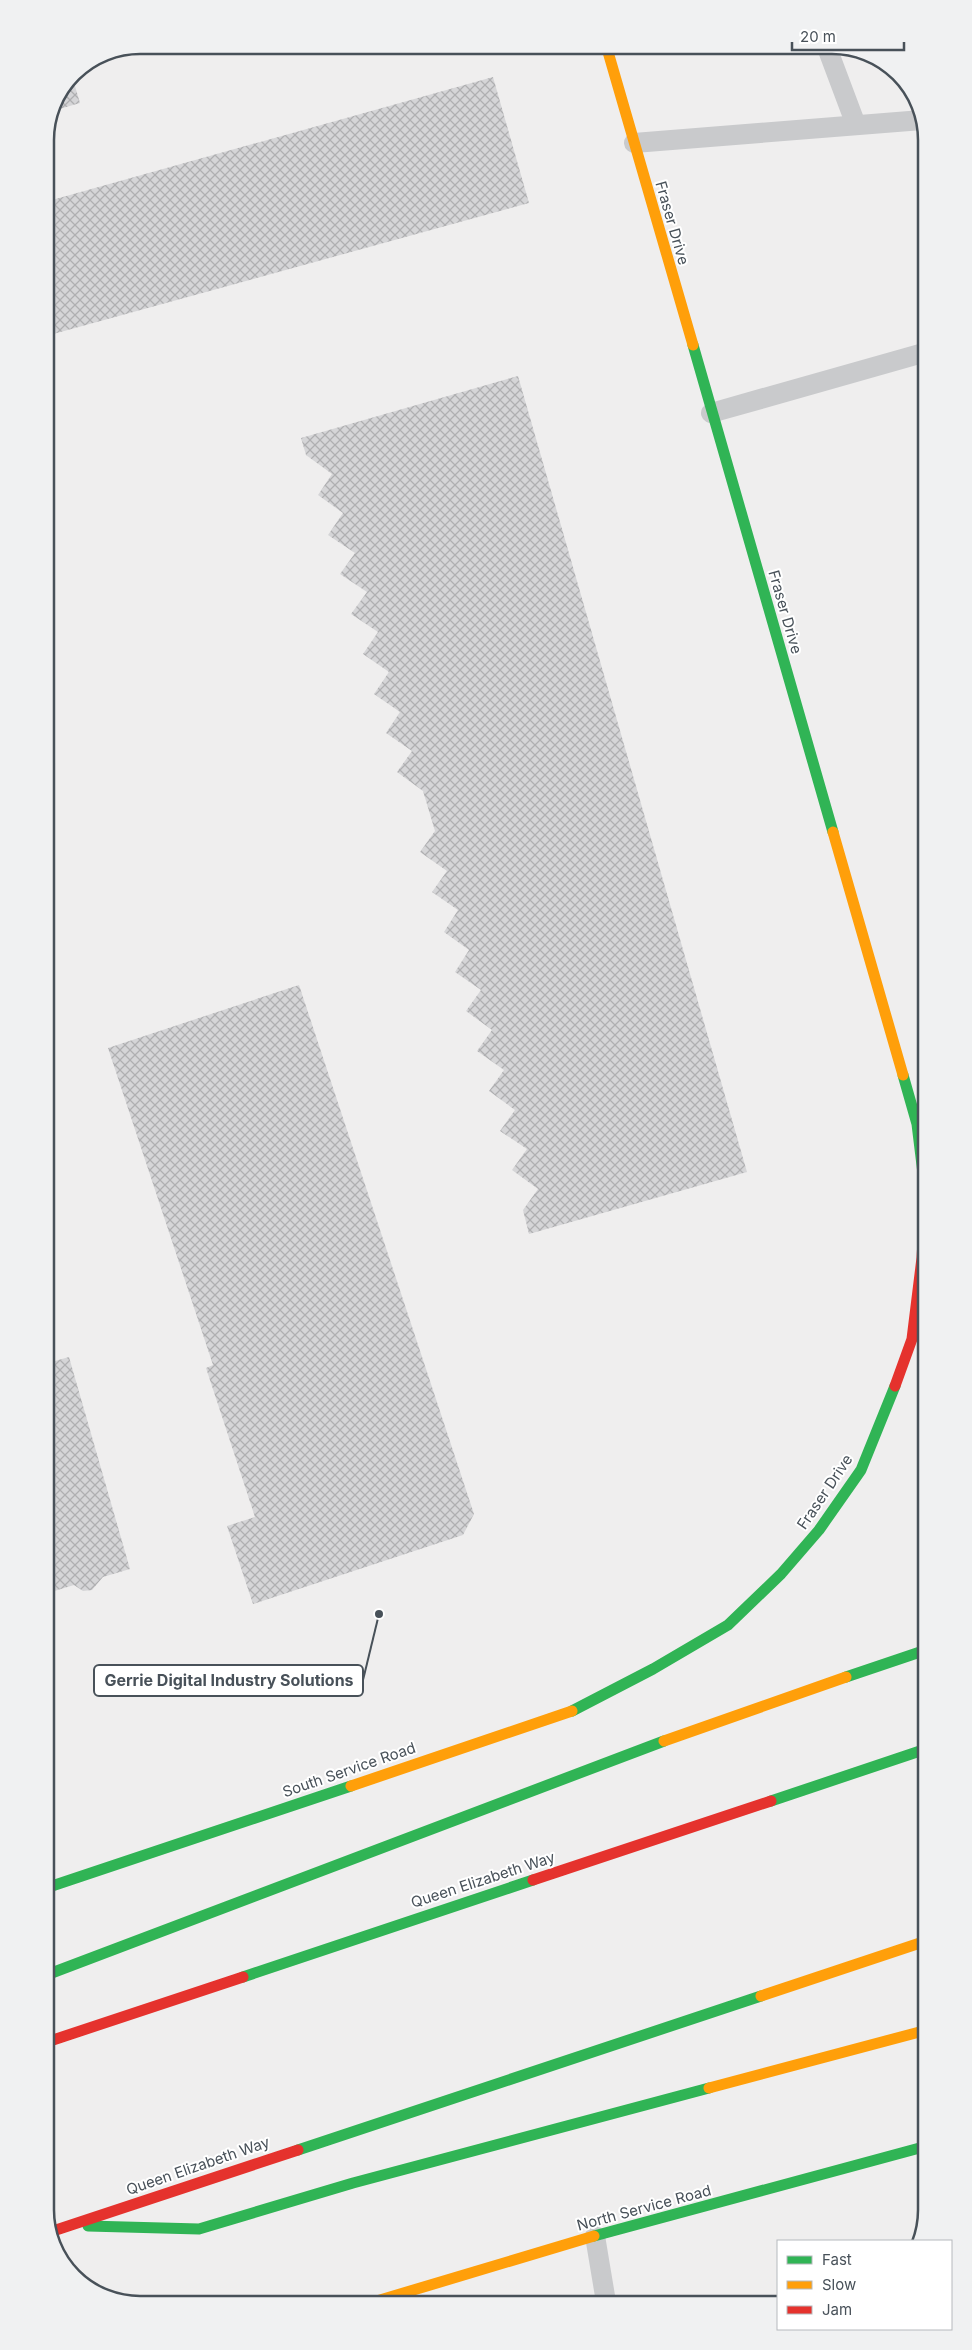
<svg xmlns="http://www.w3.org/2000/svg" width="972" height="2350" font-family="Inter,sans-serif">
	<style>
		.building { fill: url(#building-cross-hatch) }
		.lines { fill: none; stroke-linecap: round; stroke-linejoin: round }
		.lane { stroke: #c9cacc; stroke-width: 20 }
		.fast { stroke: #30b455; stroke-width: 11 }
		.slow { stroke: #ff9f0a; stroke-width: 11 }
		.jam { stroke: #e5322d; stroke-width: 11 }
		.labels { text-anchor: middle; stroke-width: 4; stroke-linejoin: round; paint-order: stroke }
		.street-label { font-size: 15px; fill: #485159; stroke: #fff }
		.rim { fill: none; stroke: #485159; stroke-width: 2.5 }
		.leader { fill: none; stroke: #485159; stroke-width: 2 }
		.callout-dot { fill: #485159; stroke: #fff; stroke-width: 2 }
		.callout { fill: #fff; stroke: #485159; stroke-width: 2 }
		.callout-label { font-size: 16px; text-anchor: middle; font-weight: bold; fill: #485159 }
	</style>
	<defs>
		<pattern id="building-cross-hatch" width="8" height="8" patternUnits="userSpaceOnUse" patternTransform="scale(1.25)"><rect width="8" height="8" fill="#d5d5d7"/><path d="M0 0l8 8M0 8l8-8" fill="none" stroke="#afafb1"/></pattern>
	</defs>
	<rect width="100%" height="100%" fill="#efeeee"/>
	<g class="building">
		<polygon points="72,76 80,103 56,110 60,101"/>
		<polygon points="493,77 529,203 46,336 45,179 52,200"/>
		<polygon points="518,376 747,1172 529,1234 523,1210 538,1189 512,1170 527,1149 500,1131 515,1110 489,1091 504,1070 477,1051 492,1030 466,1011 481,990 455,972 469,950 444,932 458,910 432,892 447,871 420,852 435,831 423,791 397,772 412,751 386,733 400,712 374,694 389,672 363,654 378,632 351,614 367,592 340,574 355,553 328,535 343,513 318,495 332,474 306,455 301,438"/>
		<polygon points="299,985 474,1514 463,1535 253,1604 227,1526 255,1517 206,1368 213,1365 108,1048"/>
		<polygon points="69,1357 130,1569 103,1577 92,1590 83,1591 74,1585 48,1593 48,1363"/>
	</g>
	<g class="lines">
		<g class="lane">
			<polyline points="826,45 856,125"/>
			<polyline points="634,143 922,120"/>
			<polyline points="711,413 923,353"/>
			<polyline points="595,2236 606,2302"/>
		</g>
		<g class="fast">
			<polyline points="693,345 833,832"/>
			<polyline points="903,1075 917,1124 925,1190"/>
			<polyline points="846,1677 926,1650"/>
			<polyline points="572,1711 653,1669 728,1625 781,1574 819,1530 861,1470 895,1386"/>
			<polyline points="771,1801 926,1749"/>
			<polyline points="49,1887 351,1786"/>
			<polyline points="49,1974 664,1741"/>
			<polyline points="243,1977 533,1880"/>
			<polyline points="298,2150 761,1996"/>
			<polyline points="88,2226 199,2229 353,2183 709,2088"/>
			<polyline points="594,2236 927,2146"/>
		</g>
		<g class="slow">
			<polyline points="606,45 693,345"/>
			<polyline points="833,832 903,1075"/>
			<polyline points="664,1741 846,1677"/>
			<polyline points="351,1786 572,1711"/>
			<polyline points="761,1996 926,1941"/>
			<polyline points="709,2088 927,2030"/>
			<polyline points="370,2303 594,2236"/>
		</g>
		<g class="jam">
			<polyline points="895,1386 912,1339 922,1258 925,1205"/>
			<polyline points="533,1880 771,1801"/>
			<polyline points="50,2041 243,1977"/>
			<polyline points="50,2232 298,2150"/>
		</g>
	</g>
	<g class="labels">
		<g class="street-label">
			<text transform="translate(672 223) rotate(74)" y="5">Fraser Drive</text>
			<text transform="translate(785 612) rotate(74)" y="5">Fraser Drive</text>
			<text transform="translate(825 1492) rotate(-56)" y="5">Fraser Drive</text>
			<text transform="translate(349 1770) rotate(-19)" y="5">South Service Road</text>
			<text transform="translate(483 1880) rotate(-18)" y="5">Queen Elizabeth Way</text>
			<text transform="translate(198 2166) rotate(-19)" y="5">Queen Elizabeth Way</text>
			<text transform="translate(644 2208) rotate(-15)" y="5">North Service Road</text>
		</g>
	</g>
	<path d="M0 0H972V2350H0ZM140 54H832A86 86 0 0 1 918 140V2210A86 86 0 0 1 832 2296H140A86 86 0 0 1 54 2210V140A86 86 0 0 1 140 54Z" fill="#f0f1f2" fill-rule="evenodd"/>
	<path class="rim" d="M140 54H832A86 86 0 0 1 918 140V2210A86 86 0 0 1 832 2296H140A86 86 0 0 1 54 2210V140A86 86 0 0 1 140 54Z"/>
	<path class="leader" d="M379 1614L363 1680"/>
	<circle class="callout-dot" cx="379" cy="1614" r="5"/>
	<rect class="callout" x="94" y="1665" width="269" height="31" rx="5"/>
	<g class="callout-label">
		<text x="229" y="1686">Gerrie Digital Industry Solutions</text>
	</g>
	<rect x="777" y="2240" width="175" height="90" fill="#ffffff" stroke="#b6b9bd"/>
	<rect x="787" y="2256" width="25" height="8" fill="#30b455" stroke="#b6b9bd"/>
	<text x="822" y="2265" font-size="15" fill="#485159">Fast</text>
	<rect x="787" y="2281" width="25" height="8" fill="#ff9f0a" stroke="#b6b9bd"/>
	<text x="822" y="2290" font-size="15" fill="#485159">Slow</text>
	<rect x="787" y="2306" width="25" height="8" fill="#e5322d" stroke="#b6b9bd"/>
	<text x="822" y="2315" font-size="15" fill="#485159">Jam</text>
	<path d="M792 42v8h112v-8" fill="none" stroke="#485159" stroke-width="2.5"/>
	<text x="800" y="42" font-size="15" fill="#485159" stroke="#ffffff" stroke-width="4" paint-order="stroke">20 m</text>
</svg>
